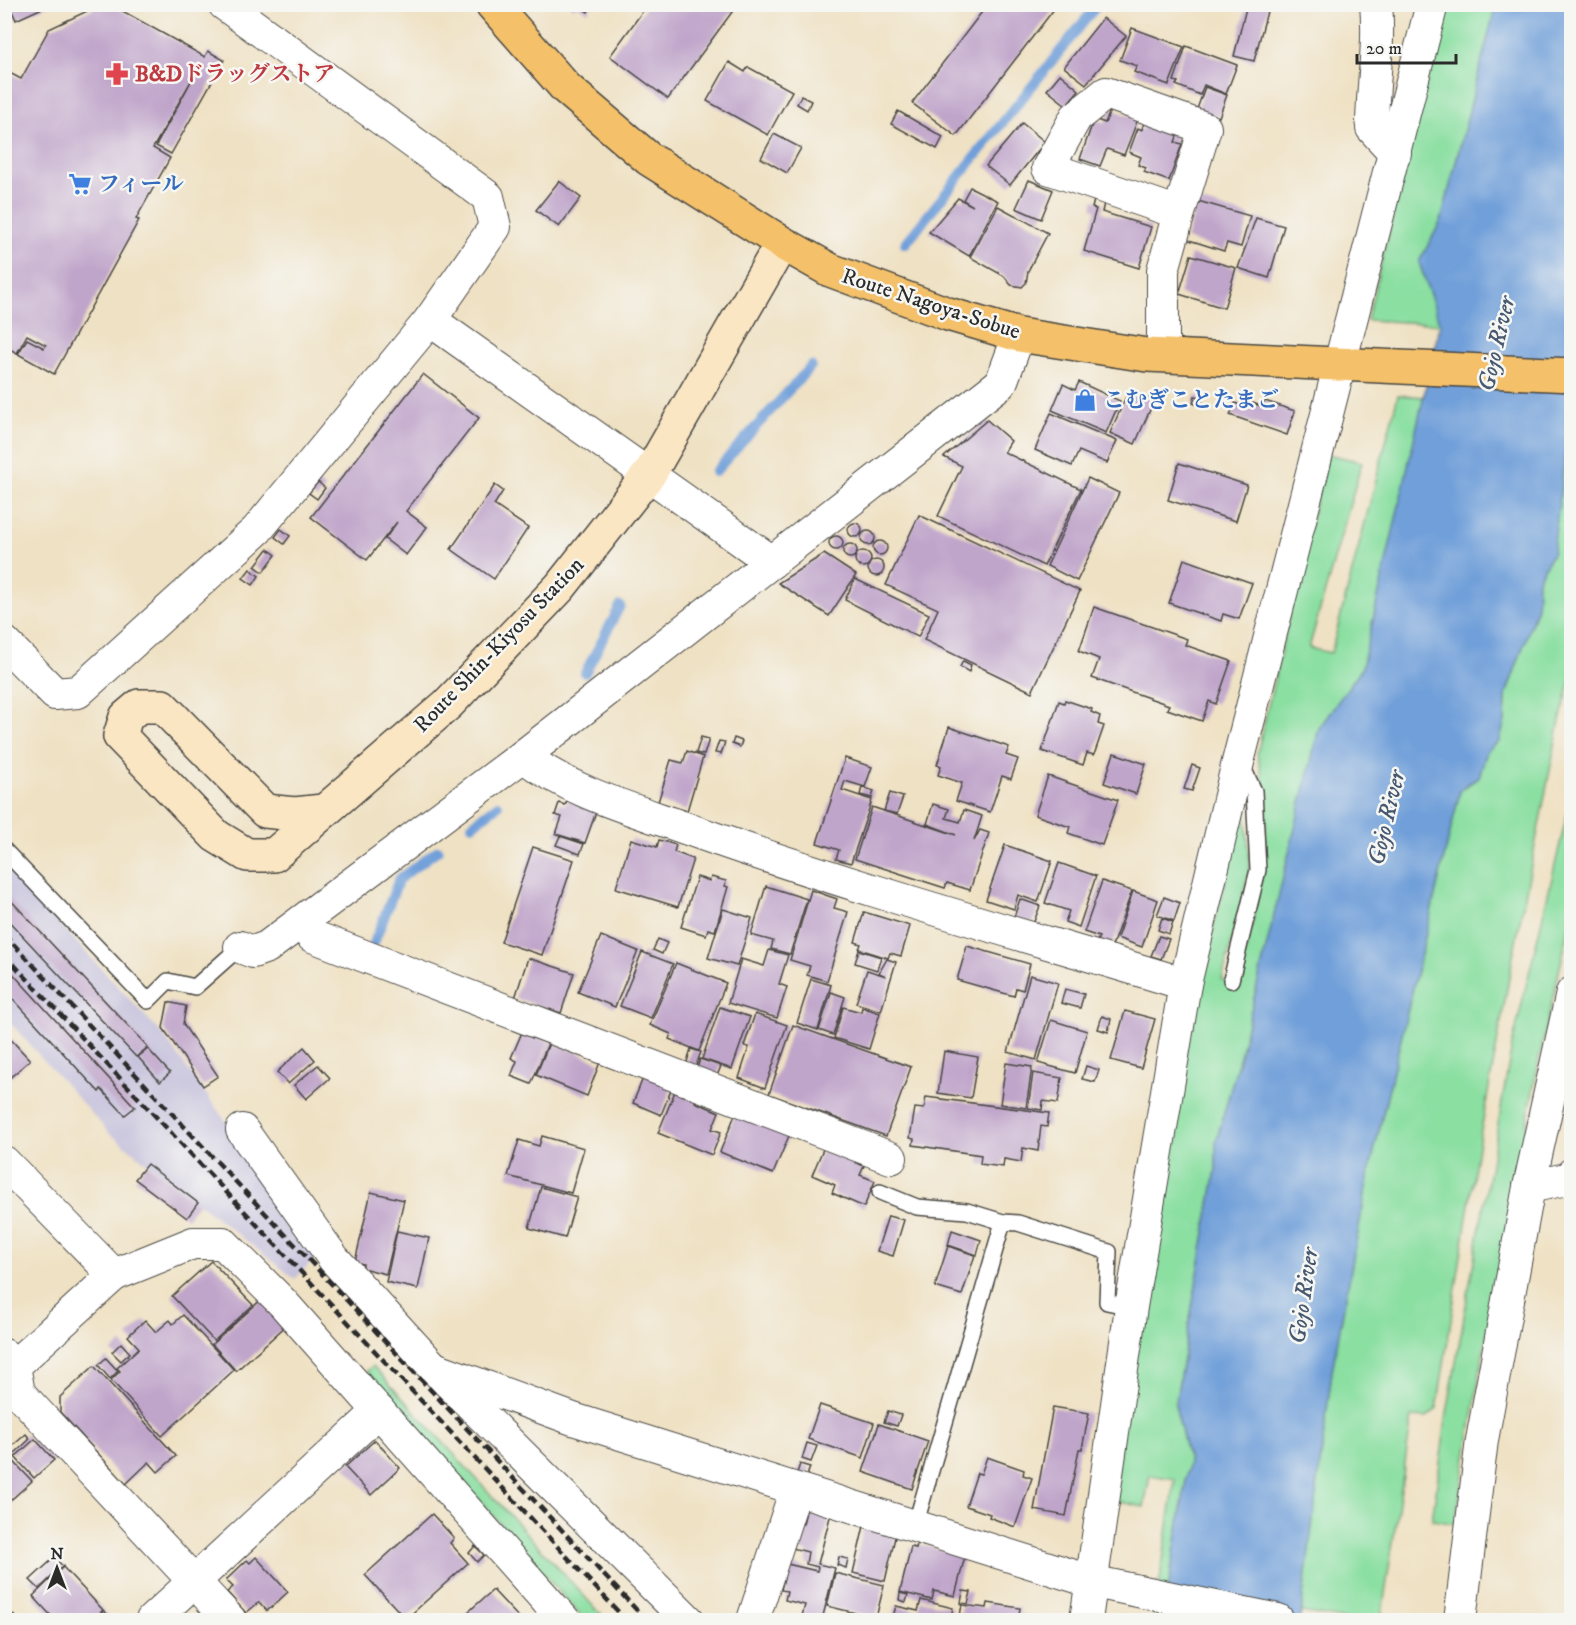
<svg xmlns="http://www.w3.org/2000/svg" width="1576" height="1625" font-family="'IM FELL DW Pica','Noto Serif JP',serif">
	<rect width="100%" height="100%" fill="#f6f6f2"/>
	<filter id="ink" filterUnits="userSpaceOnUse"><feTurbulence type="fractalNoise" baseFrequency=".0167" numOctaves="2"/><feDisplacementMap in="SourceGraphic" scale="12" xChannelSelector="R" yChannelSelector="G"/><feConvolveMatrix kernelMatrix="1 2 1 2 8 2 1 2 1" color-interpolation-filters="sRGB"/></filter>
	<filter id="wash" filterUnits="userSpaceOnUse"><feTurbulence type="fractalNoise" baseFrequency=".008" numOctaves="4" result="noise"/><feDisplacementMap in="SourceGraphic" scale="24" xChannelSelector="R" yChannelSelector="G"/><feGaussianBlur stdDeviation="1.35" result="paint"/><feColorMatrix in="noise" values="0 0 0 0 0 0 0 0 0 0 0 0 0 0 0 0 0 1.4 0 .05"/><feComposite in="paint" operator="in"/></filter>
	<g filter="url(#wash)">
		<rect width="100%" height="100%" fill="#efe1c3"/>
		<path fill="#c5c0db" d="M5,865L163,1035L321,1252L295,1279L109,1133L5,1017Z"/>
		<g fill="#8adfa1" stroke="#5a8566" stroke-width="1.5">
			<path d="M1445,5H1496L1441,221L1419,262L1440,324L1367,320Z"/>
			<path d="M1398,395L1424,397L1362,668L1319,729L1241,1052L1216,1142V1170L1175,1405L1189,1462L1163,1620H1154L1175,1479L1150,1475L1144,1507L1111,1500L1195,997L1245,805L1250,867L1222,980L1238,984C1256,906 1279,834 1257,754L1327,454L1362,462L1309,648L1331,653Z"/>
			<path d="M1568,418H1571V679L1559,725L1514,951L1478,1147L1437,1409L1426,1418L1412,1417L1381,1620H1347L1301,1612L1332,1371L1370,1168L1460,791L1479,777L1487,751L1505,721L1506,695L1537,607L1538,579L1553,552Z"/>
			<path d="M1571,798V919L1539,1059L1482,1360L1455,1524L1432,1520L1447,1413L1512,1045Z"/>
			<path d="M373,1366L606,1620H584L367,1371Z"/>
		</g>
		<path fill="#709fd9" stroke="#4e6582" stroke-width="1.5" d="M1496,5H1571L1572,398L1553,552L1538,579L1537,607L1506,695L1505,721L1499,742L1487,751L1479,778L1467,784L1460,791L1370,1168L1332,1371L1300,1620H1163L1189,1462L1175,1405L1216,1170V1142L1241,1052L1319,728L1362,668L1440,324L1419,262L1441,221Z"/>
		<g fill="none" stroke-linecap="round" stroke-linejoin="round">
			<g stroke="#709fd9" stroke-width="10">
				<path d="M905,244L1098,4"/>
				<path d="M715,472L811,366"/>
				<path d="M585,673L620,606"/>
				<path d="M472,825L498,805"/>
				<path d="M374,943L399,879L438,850"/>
			</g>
		</g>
		<g id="blocks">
			<g fill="#c0a5ca">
				<path d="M9,4H51L16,20Z"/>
				<path d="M102,4H110L205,57L208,51L224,60L171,154L156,146L195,74L153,148L170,158L136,219L139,220L54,374L18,354L27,339L44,348L46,345L27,335L17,353L4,346V70L21,79L49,29Z"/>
				<path d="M568,4H592L588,12L577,5L574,8Z"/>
				<path d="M648,4H738L668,99L610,56Z"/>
				<path d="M988,4H1058L956,136L912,103Z"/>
				<path d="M1247,4H1269L1254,61L1234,56Z"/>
				<path d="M1103,18L1126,36L1086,84L1064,67Z"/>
				<path d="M1132,28L1184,47L1169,85L1134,72L1137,66L1120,60Z"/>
				<path d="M1186,46L1237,65L1226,94L1204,85L1200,95L1176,85L1178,82L1174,81Z"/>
				<path d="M729,62L745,72L748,67L792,91L768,135L707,101Z"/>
				<path d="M1060,74L1079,90L1066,105L1047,90Z"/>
				<path d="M1205,87L1227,95L1219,117L1197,109Z"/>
				<path d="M801,96L811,101L807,110L797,104Z"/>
				<path d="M1111,109L1138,119L1124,155L1107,149L1100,166L1080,159L1094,119L1105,123Z"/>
				<path d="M898,111L943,137L937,149L891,124Z"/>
				<path d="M1144,122L1178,134L1175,142L1182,144L1169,181L1144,172L1146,168L1138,165L1141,157L1129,152L1138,128L1142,130Z"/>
				<path d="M1022,123L1045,142L1010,185L986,166Z"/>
				<path d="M774,134L801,148L787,173L761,158Z"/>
				<path d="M1029,180L1053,190L1041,219L1016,208Z"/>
				<path d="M559,181L581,198L559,227L536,210Z"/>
				<path d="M970,187L998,201L969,256L929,232L958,198L973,206L963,200Z"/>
				<path d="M1094,200L1104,203L1102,212L1151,227L1139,268L1084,251L1096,209L1092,208Z"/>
				<path d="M1198,201L1250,216L1241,247L1227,243L1224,251L1186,239Z"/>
				<path d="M998,206L1048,233L1028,271L1026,283L1022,287L1011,285L1004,276L970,257Z"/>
				<path d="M1256,218L1284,226L1269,278L1238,268Z"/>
				<path d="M1191,255L1236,268L1224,308L1179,294Z"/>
				<path d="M423,374L479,418L406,511L427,527L406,555L385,539L397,522L367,560L311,517Z"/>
				<path d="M1079,382L1120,401L1106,433L1052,410L1063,384L1075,390Z"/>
				<path d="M1129,390L1154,401L1135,444L1110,433Z"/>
				<path d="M1195,396L1203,398L1200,406L1193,403Z"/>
				<path d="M1245,400L1263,407L1265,401L1295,411L1287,435L1230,415L1235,403L1243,406Z"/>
				<path d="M1051,413L1117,441L1107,463L1079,451L1072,466L1035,450Z"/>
				<path d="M987,420L1011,441L1004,452L1081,489L1044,566L938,516L962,466L944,457Z"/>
				<path d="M1179,463L1247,485L1236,521L1168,500Z"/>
				<path d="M1088,478L1119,493L1077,581L1047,566Z"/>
				<path d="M318,482L325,488L317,499L309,493Z"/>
				<path d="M495,485L503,491L494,505L528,528L494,579L451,549Z"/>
				<path d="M919,515L1080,591L1032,692L924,640L938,609L886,585Z"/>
				<circle cx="855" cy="530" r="7"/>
				<path d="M281,529L290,536L284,544L275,537Z"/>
				<circle cx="868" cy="538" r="7"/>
				<circle cx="836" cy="543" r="7"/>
				<circle cx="880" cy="548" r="7"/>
				<circle cx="850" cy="551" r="7"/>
				<path d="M268,549L276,555L263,572L255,566Z"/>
				<circle cx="863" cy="559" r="8"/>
				<path d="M824,554L856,575L829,616L778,583Z"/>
				<path d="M1184,559L1252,583L1239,619L1223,614L1221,621L1169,603Z"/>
				<circle cx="876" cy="568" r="8"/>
				<path d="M250,569L259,576L253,585L243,578Z"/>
				<path d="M855,579L929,614L918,637L845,600Z"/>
				<path d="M1094,607L1187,639L1185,645L1231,661L1216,704L1209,701L1202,721L1167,709L1169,705L1092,678L1099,659L1079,651Z"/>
				<path d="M963,661L971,665L969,672L960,667Z"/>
				<path d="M1065,700L1092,709L1091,712L1100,716L1098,724L1104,726L1094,755L1087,753L1083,765L1042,751L1059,701L1064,703Z"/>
				<path d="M949,727L1009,747L1006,755L1018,759L1011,779L1002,776L990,812L956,801L962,783L938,775L941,766L937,765Z"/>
				<path d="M701,737L709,739L704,755L696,753Z"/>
				<path d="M734,738L742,741L740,747L732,744Z"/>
				<path d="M719,741L725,742L721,754L715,753Z"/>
				<path d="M687,751L703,757L687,811L658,802L671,760L683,763Z"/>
				<path d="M1114,753L1146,764L1136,794L1104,783Z"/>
				<path d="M845,758L872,767L865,787L845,781L842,790L872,800L851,863L836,859L839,850L817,843Z"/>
				<path d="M1192,765L1200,768L1192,791L1184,789Z"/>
				<path d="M1048,776L1118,800L1102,845L1068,833L1070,827L1035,815Z"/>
				<path d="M862,787L874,791L872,798L860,795Z"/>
				<path d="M890,793L903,797L897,814L884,811Z"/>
				<path d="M568,800L597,809L585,843L556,834L562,817L555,815L559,803L565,805Z"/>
				<path d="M933,804L949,809L946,818L960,822L964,810L982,816L974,841L980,830L989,833L970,890L947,883L945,888L855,859L872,807L956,835L927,824Z"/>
				<path d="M560,836L584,844L580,854L556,845Z"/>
				<path d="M631,839L657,847L659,840L676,845L674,852L693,859L678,907L616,888Z"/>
				<path d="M1005,845L1052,861L1038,902L1018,895L1014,909L986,900Z"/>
				<path d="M533,847L574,860L542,955L501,942Z"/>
				<path d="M1059,863L1096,876L1079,927L1065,922L1069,911L1045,903Z"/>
				<path d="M697,877L710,881L711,877L726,881L725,886L728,887L715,931L708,929L706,935L681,927Z"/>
				<path d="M1102,881L1132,891L1112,946L1097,941L1099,937L1084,932Z"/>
				<path d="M766,886L807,899L790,954L771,949L773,941L751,935Z"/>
				<path d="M811,890L837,899L834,908L848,912L827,981L807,975L810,966L790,960Z"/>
				<path d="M1133,891L1158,900L1142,947L1117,938Z"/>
				<path d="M4,893L148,1047L136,1057L4,916Z"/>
				<path d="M1164,897L1180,903L1174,921L1157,915Z"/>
				<path d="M1020,899L1040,906L1033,924L1014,917Z"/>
				<path d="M723,909L752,918L737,966L708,958Z"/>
				<path d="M864,912L910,926L901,956L890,953L888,958L859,949L861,944L855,942Z"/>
				<path d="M1162,918L1173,922L1169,934L1158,930Z"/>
				<path d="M601,936L638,951L615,1007L578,992Z"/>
				<path d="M1159,936L1169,939L1161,959L1151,956Z"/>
				<path d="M658,939L667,943L662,954L653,950Z"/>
				<path d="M967,946L1030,964L1023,990L1016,988L1014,996L957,980Z"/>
				<path d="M769,950L788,955L779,984L787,987L777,1018L728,1003L741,959L764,966Z"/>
				<path d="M859,950L881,957L877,970L855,963Z"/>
				<path d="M642,952L673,964L651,1018L620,1006Z"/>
				<path d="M528,958L574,973L561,1013L515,998Z"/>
				<path d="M887,959L896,962L881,1011L856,1003L867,970L886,976L879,973Z"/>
				<path d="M676,963L726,983L699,1051L669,1039L671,1034L650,1025Z"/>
				<path d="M4,964L135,1107L125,1115L101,1089L99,1092L4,989Z"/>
				<path d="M1030,975L1058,983L1036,1060L1008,1052Z"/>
				<path d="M811,979L831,985L818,1030L797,1023Z"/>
				<path d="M1065,989L1084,994L1080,1008L1061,1003Z"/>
				<path d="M831,992L845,997L833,1035L819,1030Z"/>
				<path d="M168,1002L186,1006L183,1024L218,1076L203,1086L163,1028Z"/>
				<path d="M720,1007L750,1017L732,1069L702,1059Z"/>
				<path d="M843,1007L861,1012L862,1007L880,1013L869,1049L834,1038Z"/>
				<path d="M1125,1011L1155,1019L1141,1068L1111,1060Z"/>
				<path d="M755,1014L787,1025L765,1088L739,1078L749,1047L744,1046Z"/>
				<path d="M1102,1016L1111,1019L1108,1032L1098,1029Z"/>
				<path d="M1051,1020L1087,1031L1075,1073L1038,1063Z"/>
				<path d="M793,1025L911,1067L886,1136L769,1094Z"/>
				<path d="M523,1030L549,1041L531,1084L511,1076L517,1061L511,1058Z"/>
				<path d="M4,1032L30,1060L4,1083Z"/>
				<path d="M550,1041L600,1062L587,1096L536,1075Z"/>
				<path d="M304,1047L315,1060L288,1084L277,1072Z"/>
				<path d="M148,1049L170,1073L160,1082L138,1057Z"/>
				<path d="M691,1049L701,1052L695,1068L686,1065Z"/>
				<path d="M944,1051L978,1057L971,1098L938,1093Z"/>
				<path d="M700,1059L721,1066L717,1076L697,1068Z"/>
				<path d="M1006,1063L1032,1067L1026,1108L1000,1104Z"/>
				<path d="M318,1065L330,1078L306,1099L294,1085Z"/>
				<path d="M1086,1066L1099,1070L1095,1082L1082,1079Z"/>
				<path d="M645,1073L673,1085L661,1115L633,1103Z"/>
				<path d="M1033,1073L1062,1078L1058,1103L1043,1101L1042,1110L1028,1108Z"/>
				<path d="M676,1089L697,1097L695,1102L719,1112L712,1129L721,1132L712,1155L658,1133Z"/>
				<path d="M926,1097L1049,1113L1047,1127L1041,1126L1038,1151L1023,1148L1021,1162L1004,1159L1003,1167L980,1164L981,1155L913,1145L914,1139L910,1138L915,1108L924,1109Z"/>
				<path d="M737,1110L791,1131L773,1174L720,1152Z"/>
				<path d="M542,1136L584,1148L571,1193L508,1176L519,1140L539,1146Z"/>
				<path d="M826,1142L858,1155L855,1162L864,1166L860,1175L875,1181L864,1207L832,1193L835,1185L812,1175Z"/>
				<path d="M147,1164L198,1203L187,1218L135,1179Z"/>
				<path d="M541,1187L577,1197L565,1238L529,1228Z"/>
				<path d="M371,1192L404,1200L386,1274L362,1268L363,1264L355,1262Z"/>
				<path d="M888,1216L904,1220L893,1256L877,1251Z"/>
				<path d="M952,1230L981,1240L977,1255L948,1245Z"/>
				<path d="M397,1231L429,1238L418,1289L386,1282Z"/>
				<path d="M948,1246L975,1255L962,1295L935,1287Z"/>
				<path d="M211,1261L253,1305L214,1341L172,1296Z"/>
				<path d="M264,1297L289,1323L236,1371L212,1344Z"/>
				<path d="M1570,1308H1572L1571,1337L1565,1336Z"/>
				<path d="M183,1315L234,1370L162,1436L111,1380L120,1371L117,1368L139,1348L128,1336L145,1320L156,1332L170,1320L173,1324Z"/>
				<path d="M121,1343L130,1353L121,1361L112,1352Z"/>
				<path d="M106,1358L118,1371L110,1379L98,1365Z"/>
				<path d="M94,1366L176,1456L158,1472L149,1462L126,1484L60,1412V1397Z"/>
				<path d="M820,1405L874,1423L863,1458L808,1439Z"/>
				<path d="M1053,1407L1089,1413L1082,1449H1079L1066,1516L1034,1510Z"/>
				<path d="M888,1411L901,1415L897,1426L884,1422Z"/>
				<path d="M879,1424L928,1441L912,1489L863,1472Z"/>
				<path d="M26,1434L30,1439L14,1454L9,1449Z"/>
				<path d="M35,1439L54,1460L34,1478L15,1457Z"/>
				<path d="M375,1440L400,1468L371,1495L345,1467Z"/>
				<path d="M807,1443L817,1446L811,1462L802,1459Z"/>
				<path d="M4,1451L32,1481L4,1506Z"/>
				<path d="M987,1457L1024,1470L1023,1475L1032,1478L1015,1527L989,1517L990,1514L966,1506L977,1473L981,1474Z"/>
				<path d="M800,1464L810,1467L806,1479L796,1476Z"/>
				<path d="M807,1507L831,1513L818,1564L835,1568L822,1620L802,1616L805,1605L785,1600L787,1591L781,1590L787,1564L817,1571L818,1567L806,1564L808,1552L792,1548L798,1522L803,1524Z"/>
				<path d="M432,1514L454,1538L450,1543L468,1563L406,1619L365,1575Z"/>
				<path d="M864,1526L896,1533L885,1581L853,1573Z"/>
				<path d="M917,1544L965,1556L955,1596L934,1591L932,1600L900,1592L911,1547L916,1548Z"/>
				<path d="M475,1546L484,1555L477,1562L469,1553Z"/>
				<path d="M256,1557L288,1592L267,1611L259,1602L246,1613L227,1592L233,1587L226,1580L247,1560L250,1563Z"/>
				<path d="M839,1557L848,1559L846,1568L837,1565Z"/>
				<path d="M54,1558L63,1566L39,1589L30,1580Z"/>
				<path d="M63,1567L103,1610L92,1620H55L33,1596Z"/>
				<path d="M835,1573L884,1585L876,1618L827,1606Z"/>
				<path d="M493,1590L521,1620H459Z"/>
				<path d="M963,1591L971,1592L968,1604L961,1603Z"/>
				<path d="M900,1593L908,1595L906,1602L899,1600Z"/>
				<path d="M921,1600L953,1608L950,1620H892L896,1606L918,1611Z"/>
				<path d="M988,1603L1020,1608L1019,1614L1047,1618L1046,1620H959L962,1605L987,1608Z"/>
				<path d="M7,1608L18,1620H4V1611Z"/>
				<path d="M104,1611L111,1618L93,1620Z"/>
				<path d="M385,1613L393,1620H376Z"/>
			</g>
		</g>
	</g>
	<g filter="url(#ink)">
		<use href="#blocks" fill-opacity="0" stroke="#484642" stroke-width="1.5"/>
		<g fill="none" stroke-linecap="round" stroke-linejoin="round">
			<g stroke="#484642" stroke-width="18">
				<g id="lane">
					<path d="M4,850L148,1001L168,981L195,987L240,947"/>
					<path d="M1231,980L1258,870L1254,791L1241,764"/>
					<path d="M880,1192L917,1207L967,1211L1003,1222"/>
					<path d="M915,1526L1003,1222L1018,1223L1109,1252L1107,1302L1131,1307"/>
				</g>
			</g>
			<g stroke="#484642" stroke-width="34">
				<g id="street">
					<path d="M1376,4C1380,46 1372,86 1372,128L1395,153"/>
					<path d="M430,320L772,562"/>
					<path d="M1163,356V270L1179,213L1048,168L1076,117L1106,93L1205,128L1179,213"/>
					<path d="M4,642L55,694L78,692L257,530L430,320L495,227L488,197L224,4"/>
					<path d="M523,756C574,795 643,812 702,834C861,890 1024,935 1185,984"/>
					<path d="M301,922L312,936L891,1158"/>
					<path d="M240,947L253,952L267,947L523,756L1001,383L1019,335"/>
					<path d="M242,1130L334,1259L432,1366L688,1620"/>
					<path d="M4,1162L114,1275L14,1366L4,1355"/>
					<path d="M1529,1187L1571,1178L1572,1174"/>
					<path d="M114,1275L193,1243H223L283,1303L564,1620"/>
					<path d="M14,1366L19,1393L230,1620"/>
					<path d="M437,1369L573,1419L1090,1581L1278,1620"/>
					<path d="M152,1620L379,1411"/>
					<path d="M753,1620L796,1489"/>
					<path d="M1086,1620L1131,1307L1185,984L1239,758L1432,4"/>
					<path d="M1460,1620L1482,1440L1529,1187L1572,993"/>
				</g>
			</g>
			<g stroke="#484642" stroke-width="36">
				<path id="secondary" d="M323,811L295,814L265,811L162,706H139L126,717L120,736L216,836L247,855H274L448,704L560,587L650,473L782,243"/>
			</g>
			<g stroke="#484642" stroke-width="36">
				<path id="primary" d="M492,4L566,88L649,159L782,243L830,270L948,314L1019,335L1147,355L1572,375"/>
			</g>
			<use href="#lane" stroke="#fff" stroke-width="15"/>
			<use href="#street" stroke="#fff" stroke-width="32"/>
			<use href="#secondary" stroke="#fbe6c3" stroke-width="33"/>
			<use href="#primary" stroke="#f4c16a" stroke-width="33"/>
			<g stroke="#2b2b2b" stroke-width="4.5" stroke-dasharray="9 4.5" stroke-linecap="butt">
				<path d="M4,934L646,1620"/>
				<path d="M4,954L626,1620"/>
			</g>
		</g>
	</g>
	<defs>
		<g id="pharmacy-bare" transform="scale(1.8)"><path d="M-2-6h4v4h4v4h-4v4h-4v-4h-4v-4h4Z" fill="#e0444e" stroke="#f6f6f2" stroke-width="2.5" paint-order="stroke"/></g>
		<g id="supermarket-bare" transform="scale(1.8)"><path d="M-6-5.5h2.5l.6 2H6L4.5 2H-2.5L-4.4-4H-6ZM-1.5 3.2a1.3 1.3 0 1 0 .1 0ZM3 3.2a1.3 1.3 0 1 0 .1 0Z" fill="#3f7fe0" stroke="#f6f6f2" stroke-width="2.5" paint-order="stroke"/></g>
		<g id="shop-bare" transform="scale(1.8)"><path d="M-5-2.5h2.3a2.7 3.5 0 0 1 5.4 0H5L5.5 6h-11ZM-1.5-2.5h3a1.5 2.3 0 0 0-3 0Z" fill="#3f7fe0" stroke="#f6f6f2" stroke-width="2.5" paint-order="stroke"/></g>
	</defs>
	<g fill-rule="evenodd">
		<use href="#pharmacy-bare" x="117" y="74"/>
		<use href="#supermarket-bare" x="80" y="184"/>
		<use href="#shop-bare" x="1085" y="400"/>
	</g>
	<g text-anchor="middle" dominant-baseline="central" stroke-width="5" stroke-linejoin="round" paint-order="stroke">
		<g font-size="22" font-weight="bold" fill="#be3a42" stroke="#f6f6f2" text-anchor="start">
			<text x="135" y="74">B&amp;Dドラッグストア</text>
		</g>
		<g font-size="22" font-weight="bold" fill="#366cbe" stroke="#f6f6f2" text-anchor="start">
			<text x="98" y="184">フィール</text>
			<text x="1103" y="400">こむぎことたまご</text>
		</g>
		<g font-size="22" fill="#2b2b2b" stroke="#f6f6f2">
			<text transform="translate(931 304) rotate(18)">Route Nagoya-Sobue</text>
			<text transform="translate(499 645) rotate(-46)">Route Shin-Kiyosu Station</text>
		</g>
		<g font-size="24" font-style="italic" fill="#475971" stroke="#f6f6f2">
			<text transform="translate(1497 344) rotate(-77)">Gojo River</text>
			<text transform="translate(1387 818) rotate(-77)">Gojo River</text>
			<text transform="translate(1304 1296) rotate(-82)">Gojo River</text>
		</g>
	</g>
	<rect width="1576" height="1625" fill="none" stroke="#f6f6f2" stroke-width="24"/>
	<g transform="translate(57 1568)" stroke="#f6f6f2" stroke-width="4.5" paint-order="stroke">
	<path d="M0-4.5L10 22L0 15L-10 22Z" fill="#2b2b2b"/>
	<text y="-9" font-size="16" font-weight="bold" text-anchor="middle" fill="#2b2b2b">N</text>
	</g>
	<path d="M1357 54v9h99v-9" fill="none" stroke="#2b2b2b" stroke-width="3"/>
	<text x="1366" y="54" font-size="18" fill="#2b2b2b" stroke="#f6f6f2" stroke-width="4.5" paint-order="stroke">20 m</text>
</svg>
